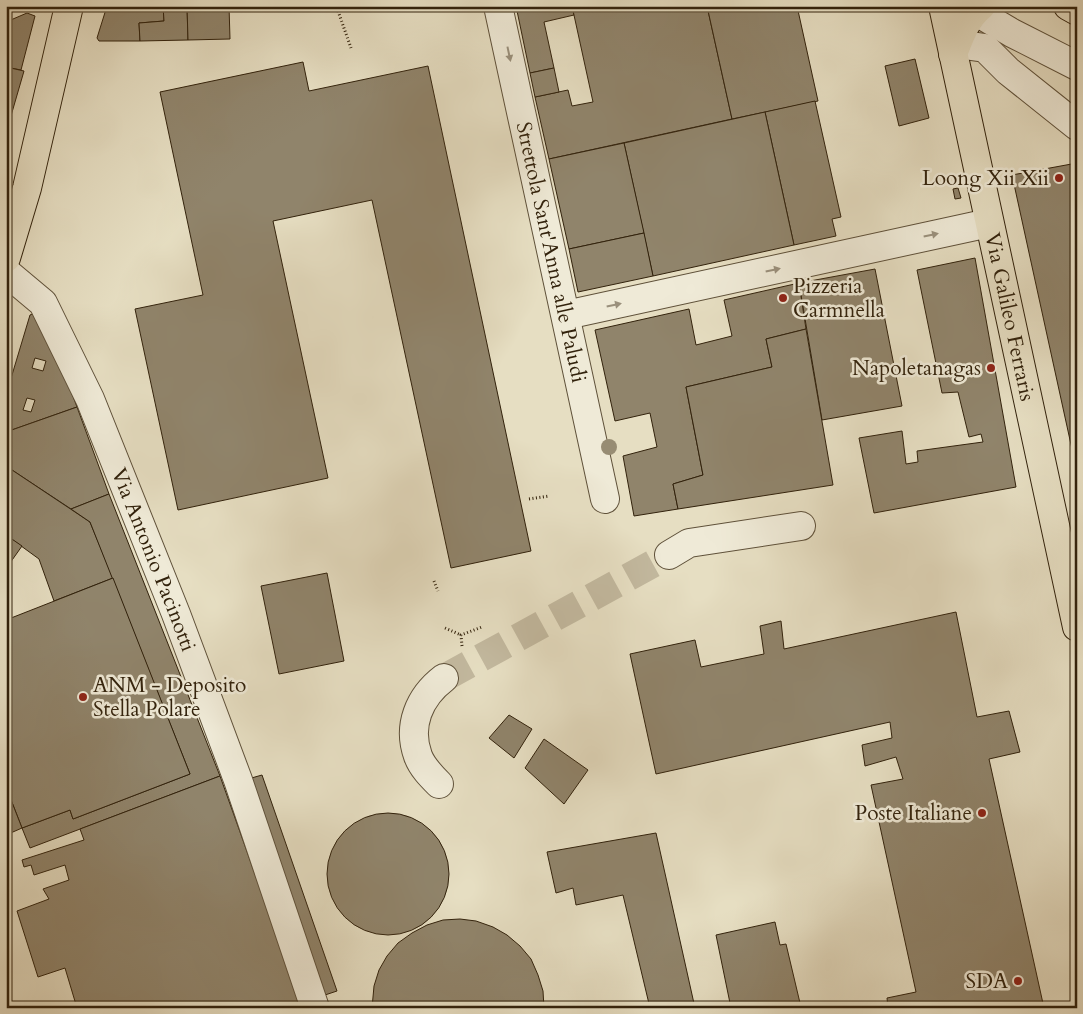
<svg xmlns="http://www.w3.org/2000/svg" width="1083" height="1014" font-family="Cardo,serif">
	<rect width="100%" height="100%" fill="#e6dec2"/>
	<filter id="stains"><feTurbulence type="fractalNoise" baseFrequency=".004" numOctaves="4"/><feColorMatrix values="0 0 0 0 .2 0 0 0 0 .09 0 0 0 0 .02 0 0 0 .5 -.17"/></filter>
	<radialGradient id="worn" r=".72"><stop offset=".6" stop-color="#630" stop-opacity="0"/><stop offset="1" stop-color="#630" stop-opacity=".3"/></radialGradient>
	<g fill="#90846b" stroke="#32220c" fill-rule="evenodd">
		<path d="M107,6H163L164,21L139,23L140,41H99L97,38Z"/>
		<path d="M163,6H187L188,40L140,41L139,23L164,21Z"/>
		<path d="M187,6H229L230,39L188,40Z"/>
		<path d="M516,6H572L574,15L544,22L554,68L530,73Z"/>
		<path d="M572,6H707L732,119L549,159L535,97L568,90L572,106L593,102Z"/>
		<path d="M707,6H797L818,101L732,119Z"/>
		<path d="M879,6H910L911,11L879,7Z"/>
		<path d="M27,13L35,16L21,70L6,67V22Z"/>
		<path d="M915,59L929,118L899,126L885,66Z"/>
		<path d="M303,62L309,91L428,66L531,551L451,568L372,200L273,221L328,478L178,510L135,309L203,295L160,92Z"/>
		<path d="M6,67L24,71L6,133Z"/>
		<path d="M554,68L559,92L535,97L530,73Z"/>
		<path d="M815,101L841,217L832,219L836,236L794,245L765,112Z"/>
		<path d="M765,112L794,245L653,276L624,143Z"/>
		<path d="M624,143L644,233L569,249L549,159Z"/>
		<path d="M1077,163V472L1012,175Z"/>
		<path d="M958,188L961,198L955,199L953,189Z"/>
		<path d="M644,233L653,276L578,292L569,249Z"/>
		<path d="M975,258L1016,487L874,513L859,438L902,431L906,464L918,462L917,451L983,442L981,434L969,437L958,392L942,393L917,270Z"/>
		<path d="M875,269L902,406L822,420L799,283Z"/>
		<path d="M799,283L806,329L766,339L772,367L686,387L703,475L673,484L678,509L634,516L623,456L657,447L650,413L615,421L595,330L689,309L696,345L732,336L724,300Z"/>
		<path d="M41,310L77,407L6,432V395L30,315ZM35,358L46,361L43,371L32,368ZM27,398L35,400L31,412L23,410Z"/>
		<path d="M806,329L833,485L678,509L673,484L703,475L686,387L772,367L766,339Z"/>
		<path d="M77,407L109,494L71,509L6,466V432Z"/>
		<path d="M6,466L90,522L113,578L54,601L39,559L6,535Z"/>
		<path d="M109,494L220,776L30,848L22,828L70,810L73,819L190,774L90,522L71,509Z"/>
		<path d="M6,535L22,546L10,563L6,561Z"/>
		<path d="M327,573L344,661L279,674L261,586Z"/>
		<path d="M113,578L190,774L73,819L70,810L22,828L6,787V620Z"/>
		<path d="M956,612L977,717L1009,711L1020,752L989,759L1044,1008H888L887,998L916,992L871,785L903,779L896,757L865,766L862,745L892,738L890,722L656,774L630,654L695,640L701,667L764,654L760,626L781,621L784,649Z"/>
		<path d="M509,715L532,729L514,758L489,738Z"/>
		<path d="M544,739L588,770L564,804L525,768Z"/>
		<path d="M262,775L337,991L322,996L248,779Z"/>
		<path d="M220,776L303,1008H77L65,968L38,977L17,911L49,899L43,889L69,880L65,865L34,875L31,865L24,867L22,860L84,840L80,829Z"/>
		<path d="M6,787L22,828L6,835Z"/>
		<circle cx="388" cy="874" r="61"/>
		<path d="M656,833L695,1008H650L623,895L576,905L573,888L556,893L547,852Z"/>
		<path d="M460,919L476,921L493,927L507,935L520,946L531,959L538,975L543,991L544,1008H372L374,986L379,970L387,956L398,943L412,933L427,925L443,920Z"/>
		<path d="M775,922L780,945L786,944L800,1003H789L790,1008H731L716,935Z"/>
	</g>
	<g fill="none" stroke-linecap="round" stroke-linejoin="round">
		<path stroke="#c2b89e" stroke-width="28" stroke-dasharray="28 14" stroke-linecap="butt" d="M444,678L669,555"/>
		<g stroke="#5f513a" stroke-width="30">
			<g id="minor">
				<path id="s1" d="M498,6L605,499"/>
				<path d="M975,11L1012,33L1077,66"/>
				<path d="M957,44L985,48L1008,71L1077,126"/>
				<path id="s2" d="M6,272L43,303L90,399L176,614L238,780L315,1008"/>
				<path d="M566,315L989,223"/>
				<path d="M669,555L689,543L801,526"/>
				<path d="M439,784C431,776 422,767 418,756C407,726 419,697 444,678"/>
			</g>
		</g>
		<g stroke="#32220c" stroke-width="30">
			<g id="major">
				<path id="s3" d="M943,6L1077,627"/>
				<path d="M6,258L27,188L69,6"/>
			</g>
		</g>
		<g stroke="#32220c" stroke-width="30">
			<g id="highway">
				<path d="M1068,6L1077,11"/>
				<path d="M953,54C960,36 966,18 981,6"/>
			</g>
		</g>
		<g stroke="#32220c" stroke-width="3" stroke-dasharray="1 2.5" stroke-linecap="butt">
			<path d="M338,11L351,48"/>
			<path d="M529,499L549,496"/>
			<path d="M434,581L438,591"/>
			<path d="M445,628L461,635"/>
			<path d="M462,646L461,635L482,627"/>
		</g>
		<use href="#minor" stroke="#efead7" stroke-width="28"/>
		<use href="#major" stroke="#e6dec2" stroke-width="28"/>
		<use href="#highway" stroke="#e6dec2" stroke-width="28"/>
	</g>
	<circle fill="#978c73" cx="609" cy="447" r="8"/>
	<defs><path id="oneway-solid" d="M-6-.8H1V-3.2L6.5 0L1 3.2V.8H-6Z" transform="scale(1.25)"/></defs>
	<g fill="#9a907c">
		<use href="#oneway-solid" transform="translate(509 54) rotate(78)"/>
		<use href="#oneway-solid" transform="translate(931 235) rotate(-12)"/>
		<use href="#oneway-solid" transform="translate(773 270) rotate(-12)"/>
		<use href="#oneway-solid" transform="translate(614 305) rotate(-12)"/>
	</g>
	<g fill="#8f2418" stroke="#efead7" stroke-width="2">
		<circle cx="1059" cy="178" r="5"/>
		<circle cx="783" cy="298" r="5"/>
		<circle cx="991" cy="368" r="5"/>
		<circle cx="83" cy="697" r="5"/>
		<circle cx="982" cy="813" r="5"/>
		<circle cx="1018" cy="981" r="5"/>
	</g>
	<g text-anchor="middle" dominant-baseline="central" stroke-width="5" stroke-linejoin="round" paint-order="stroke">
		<g font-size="21" fill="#32220c" stroke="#efead7" text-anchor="end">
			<text x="1049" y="178">Loong Xii Xii</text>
			<text x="793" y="286" text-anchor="start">Pizzeria<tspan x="793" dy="24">Carmnella</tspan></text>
			<text x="981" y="368">Napoletanagas</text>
			<text x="93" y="685" text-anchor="start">ANM - Deposito<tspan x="93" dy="24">Stella Polare</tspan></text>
			<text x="972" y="813">Poste Italiane</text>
			<text x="1008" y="981">SDA</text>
		</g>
		<g font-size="21" fill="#32220c" stroke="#efead7">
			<text stroke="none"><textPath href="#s1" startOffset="252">Strettola Sant'Anna alle Paludi</textPath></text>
			<text stroke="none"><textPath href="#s3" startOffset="318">Via Galileo Ferraris</textPath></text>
			<text stroke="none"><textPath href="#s2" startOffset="328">Via Antonio Pacinotti</textPath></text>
		</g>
	</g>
	<rect width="1083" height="1014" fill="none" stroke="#e6dec2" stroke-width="25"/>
	<rect x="8" y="8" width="1068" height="999" fill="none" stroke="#32220c" stroke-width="2.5"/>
	<rect x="12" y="12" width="1058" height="989" fill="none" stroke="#32220c"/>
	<rect width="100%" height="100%" filter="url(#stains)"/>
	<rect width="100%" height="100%" fill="url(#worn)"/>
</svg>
